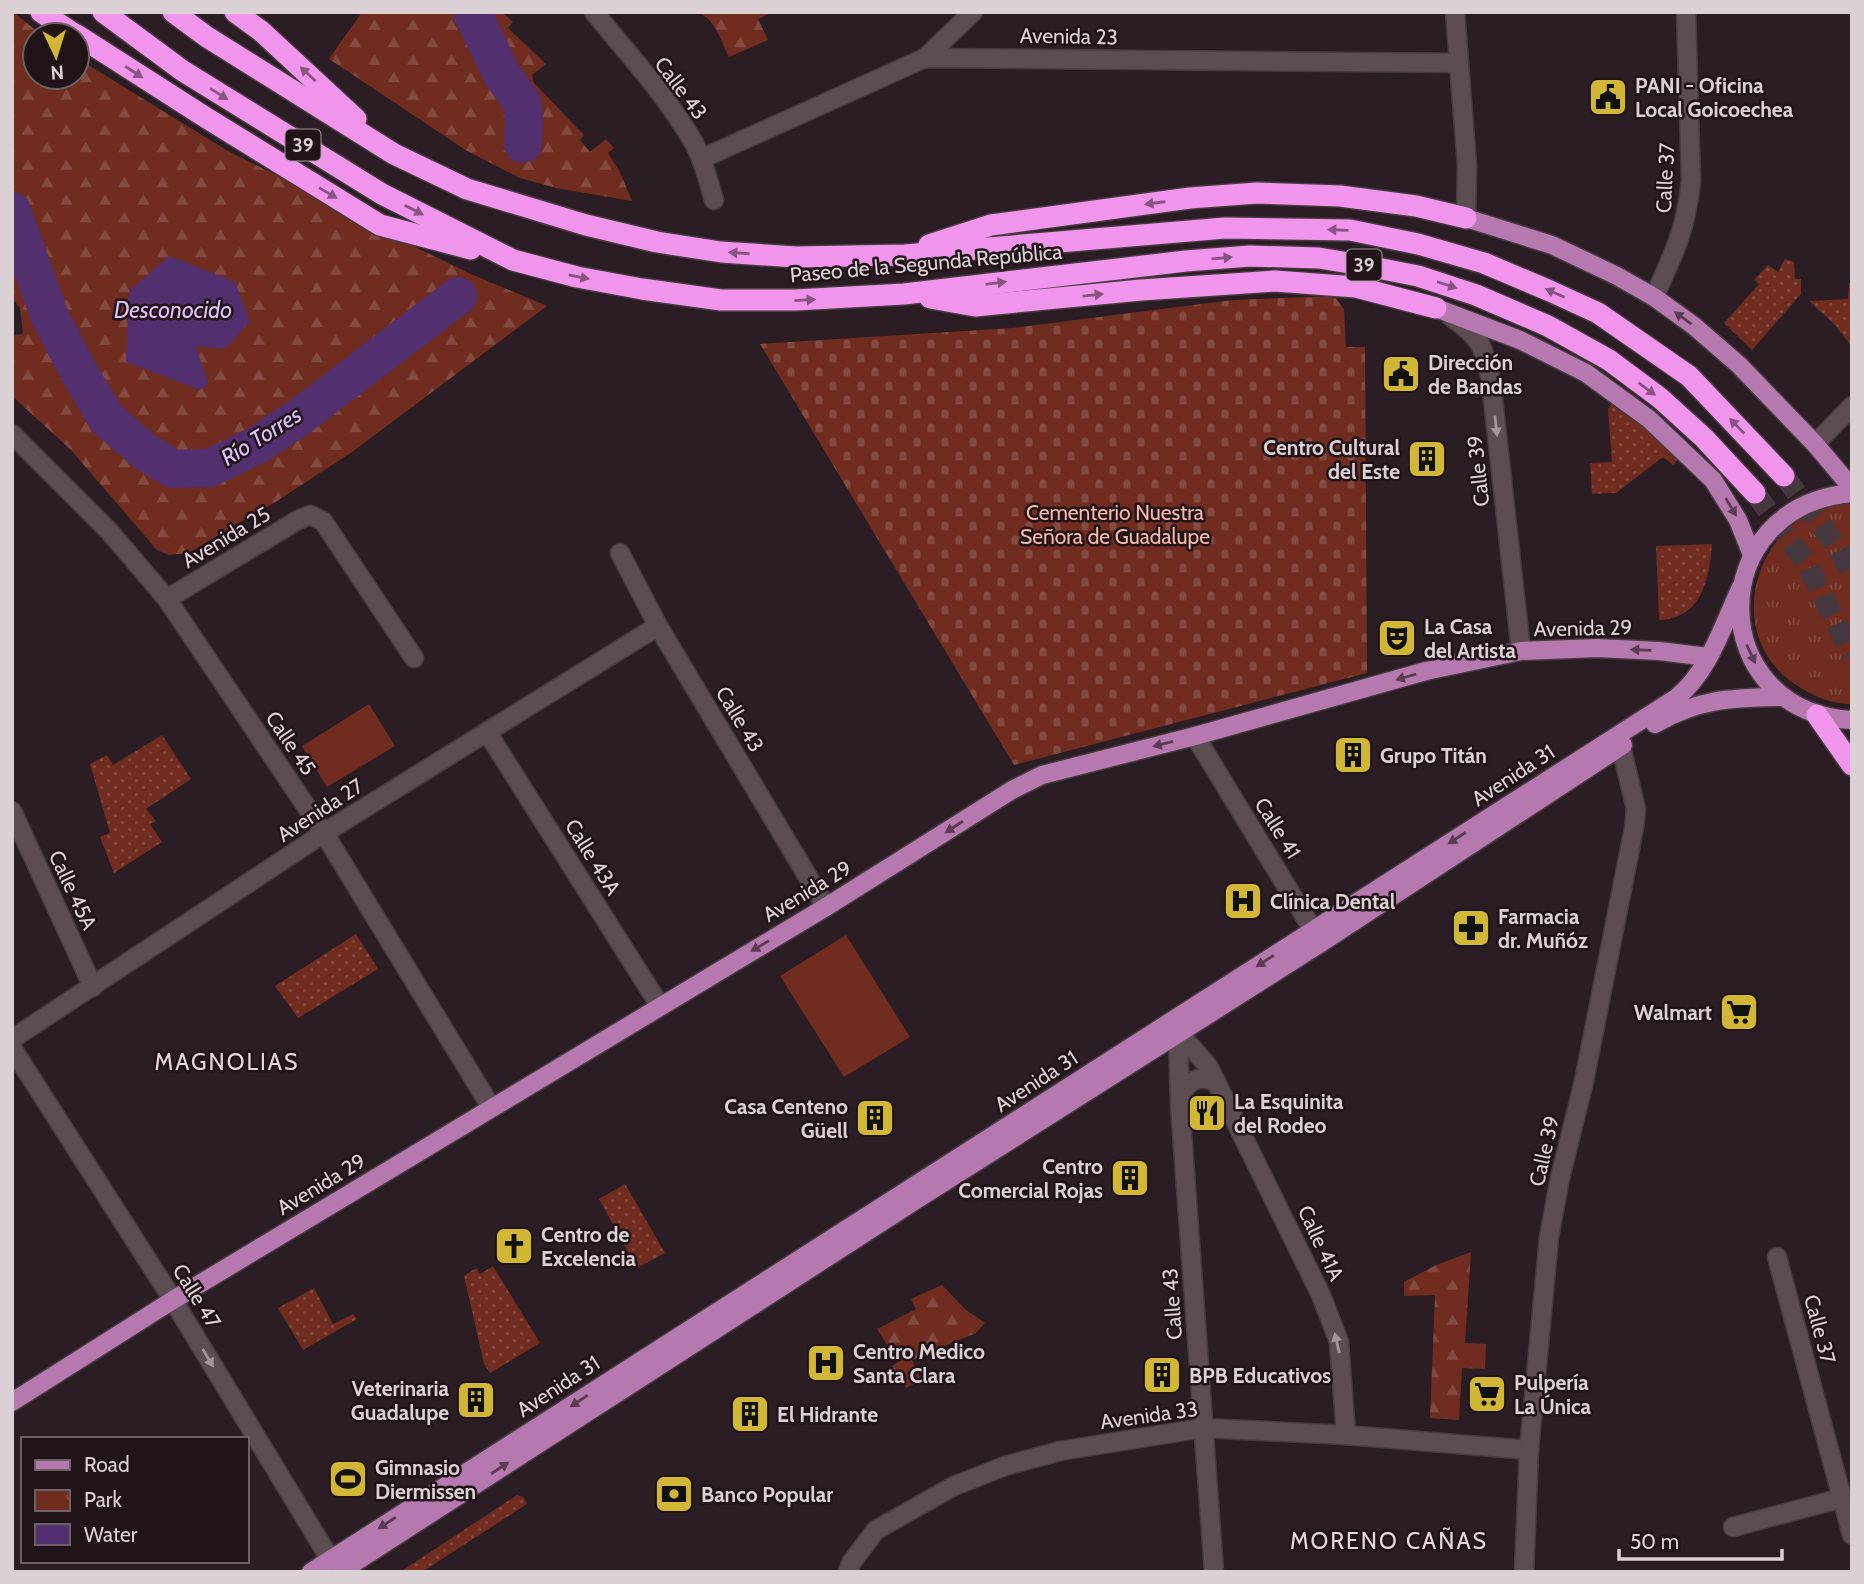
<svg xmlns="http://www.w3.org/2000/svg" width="1864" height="1584" font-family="Cabin,sans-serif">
	<defs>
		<pattern id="grass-dots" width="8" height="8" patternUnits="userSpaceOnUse" patternTransform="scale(1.75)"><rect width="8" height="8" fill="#702c1f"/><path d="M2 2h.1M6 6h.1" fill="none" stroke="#844a3f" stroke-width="1.8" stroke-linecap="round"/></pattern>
		<pattern id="forest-firs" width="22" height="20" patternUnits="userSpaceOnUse" patternTransform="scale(1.75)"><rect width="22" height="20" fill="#702c1f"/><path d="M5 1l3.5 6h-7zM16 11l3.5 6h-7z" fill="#844a3f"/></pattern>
		<pattern id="cemetery-stones" width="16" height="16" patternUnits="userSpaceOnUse" patternTransform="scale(1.75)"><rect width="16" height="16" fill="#702c1f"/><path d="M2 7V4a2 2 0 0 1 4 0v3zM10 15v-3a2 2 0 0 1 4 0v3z" fill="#844a3f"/></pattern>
		<pattern id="park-tufts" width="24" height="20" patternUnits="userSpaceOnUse" patternTransform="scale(1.75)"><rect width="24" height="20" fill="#702c1f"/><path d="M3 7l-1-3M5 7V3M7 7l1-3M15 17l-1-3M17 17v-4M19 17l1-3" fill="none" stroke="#844a3f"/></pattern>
	</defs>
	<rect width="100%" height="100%" fill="#2a1d23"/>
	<g fill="url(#grass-dots)">
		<path d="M1785,259L1794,262L1795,279H1801V294L1752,350L1724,323L1759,284L1754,280L1768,265L1778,272Z"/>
		<path d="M1849,283H1852V347L1835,325L1809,301L1848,299Z"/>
		<path d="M1615,399L1679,458L1673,465L1663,457L1616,493L1592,494L1590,463L1612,462L1608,409Z"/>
		<path d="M1712,544C1709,580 1702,618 1659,620L1656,546Z"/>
		<path d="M162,735L191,779L146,809L156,821L150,824L162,842L114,873L100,837L110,833L90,764L107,755L113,765Z"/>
		<path d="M356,934L378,969L298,1018L275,986Z"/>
		<path d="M625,1184L665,1253L637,1268L599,1199Z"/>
		<path d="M493,1266L540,1343L490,1373L484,1364L464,1276L476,1268L480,1274Z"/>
		<path d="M314,1288L333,1324L353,1314L357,1319L303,1350L278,1308Z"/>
		<path d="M517,1495L523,1497L527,1504L422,1572H400Z"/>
	</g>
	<g fill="url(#forest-firs)">
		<path d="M13,12L42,35H35V77H77V58L228,151L385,230L409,244L471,274L547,306L352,452L277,501L188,553L169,555L157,550L71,450L12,396V335L23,334L20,308L12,298Z"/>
		<path d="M362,12H502L513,22L508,28L546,64L532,75L534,83L584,135L580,140L590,152L606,139L614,148L608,153L620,172L632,201L556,188L520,178L467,151L329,59Z"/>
		<path d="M694,12H772L758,19L768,40L729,57C721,42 714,14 694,12Z"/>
		<path d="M1471,1252L1465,1343L1486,1344L1485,1369L1462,1368L1459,1420L1430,1418L1435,1295L1404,1296V1282L1436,1265Z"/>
		<path d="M942,1285L966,1310L985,1323L976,1333L912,1360L921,1380L906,1388L891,1367L898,1362L877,1329L916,1309L911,1299Z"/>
	</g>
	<path fill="url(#cemetery-stones)" d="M1334,296L1344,309L1346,347H1365L1367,673L1014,765L760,344L1013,328L1233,300Z"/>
	<path fill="url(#park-tufts)" d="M1852,502V704C1833,704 1817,698 1801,688C1715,638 1755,507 1852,502Z"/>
	<g fill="#702c1f">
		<path d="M369,704L395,746L327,787L302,746Z"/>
		<path d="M846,935L910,1037L844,1077L780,976Z"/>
	</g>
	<path fill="#522f6e" d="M169,256L235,282L250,321L225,349L196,346L208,384L200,390L126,362L129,291Z"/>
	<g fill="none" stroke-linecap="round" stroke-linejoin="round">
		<g stroke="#522f6e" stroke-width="38">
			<path d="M472,12L502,75L522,102L524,121L523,144"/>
			<path d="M12,211L50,317L81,376L107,419L144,451L173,469L210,468L259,444L302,415L458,296"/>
		</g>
		<g stroke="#45383e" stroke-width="21" stroke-dasharray="21 10" stroke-linecap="butt">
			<path d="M1784,476L1838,548L1852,575"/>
			<path d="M1755,493L1807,564L1852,655"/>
		</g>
		<g stroke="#463c40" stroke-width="21">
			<g id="minor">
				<path d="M594,12C628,54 667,96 694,143C704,161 708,181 714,200"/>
				<path d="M1455,12L1467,166L1466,218"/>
				<path d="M925,58L973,12"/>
				<path d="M701,159L925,58L1458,63"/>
				<path d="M1654,297C1674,254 1686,229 1691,181L1686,12"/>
				<path d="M1451,317C1482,338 1483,346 1491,381L1521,651"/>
				<path d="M12,434L109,531L167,599L324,833L491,1107"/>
				<path d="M1815,444L1852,406"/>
				<path d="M620,553L658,626L826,907"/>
				<path d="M167,599L298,520L310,515L323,521L414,658"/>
				<path d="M487,732L660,1006"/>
				<path d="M1195,736L1321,943"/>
				<path d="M12,811L93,987"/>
				<path d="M1178,1032L1180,1105L1214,1572"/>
				<path d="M1178,1032L1208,1066L1216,1082L1321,1295L1339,1342L1346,1435"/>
				<path d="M12,1039L324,833L658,626"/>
				<path d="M12,1048L173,1300L338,1572"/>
				<path d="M1181,1100C1184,1081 1199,1074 1216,1082"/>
				<path d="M1777,1257L1852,1535"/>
				<path d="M1733,1527L1842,1498"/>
				<path d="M848,1572L851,1563L876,1530L954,1486L1005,1466L1060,1451L1203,1428L1346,1435L1529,1450"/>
				<path d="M1524,1572L1529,1450L1549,1237L1560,1178L1584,1081L1634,828L1636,809L1621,747"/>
			</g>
		</g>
		<g stroke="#463c40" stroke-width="21">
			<g id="major">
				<path d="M1466,218L1552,245L1617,276L1654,297L1694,326L1739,365L1815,444L1852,488"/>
				<path d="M1436,308L1520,340L1586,373L1649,419L1713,480L1738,520L1752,555"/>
				<path d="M1852,493C1702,506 1704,712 1852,720"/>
				<path d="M1655,724C1700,698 1732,698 1782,697"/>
				<path d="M12,1402L173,1300L826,907L1012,790L1042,775L1195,736L1426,671L1521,651L1597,648L1659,651L1708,657"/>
				<path d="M311,1572L1676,698C1709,672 1723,625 1741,587"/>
				<path d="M340,1572L916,1200L1321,943L1623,745"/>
			</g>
		</g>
		<g stroke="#463c40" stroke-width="24">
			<g id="highway">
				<path d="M41,12L76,35"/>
				<path d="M103,12L183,71L382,194L513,260L577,277L642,289L721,300H795L904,294L1186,261L1250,256L1319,258L1367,266L1418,276L1476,295L1548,326L1609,360L1660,398L1704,438L1755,493"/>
				<path d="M173,12L207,37L394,154L467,189L586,225L657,242L721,252L796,257L905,255L1225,228L1350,230L1418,244L1484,263L1550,291L1598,313L1689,376L1784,476"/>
				<path d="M235,12L261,31L356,119"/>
				<path d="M77,35L205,117L380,225L471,249"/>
				<path d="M929,245L991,225L1190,198L1257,193L1340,196L1416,206L1466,218"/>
				<path d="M930,298L975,306L1141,290L1275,281L1356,287L1436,308"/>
				<path d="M1817,715L1852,765"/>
			</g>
		</g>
		<use href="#minor" stroke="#5c4d53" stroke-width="18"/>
		<use href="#major" stroke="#b578af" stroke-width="18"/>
		<use href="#highway" stroke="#f194ec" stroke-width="21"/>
	</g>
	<defs><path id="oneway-solid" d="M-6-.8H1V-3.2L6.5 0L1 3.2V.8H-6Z" transform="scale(1.75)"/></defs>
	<g fill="#885482">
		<use href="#oneway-solid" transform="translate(134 72) rotate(33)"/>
		<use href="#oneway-solid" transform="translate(308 74) rotate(-137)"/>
		<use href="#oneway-solid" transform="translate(219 94) rotate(32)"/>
		<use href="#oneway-solid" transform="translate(328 193) rotate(31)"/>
		<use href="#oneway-solid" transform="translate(1155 203) rotate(172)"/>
		<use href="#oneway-solid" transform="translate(414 210) rotate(27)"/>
		<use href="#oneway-solid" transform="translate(1338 230) rotate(-178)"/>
		<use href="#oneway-solid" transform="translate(739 253) rotate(-176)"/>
		<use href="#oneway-solid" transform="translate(1222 258) rotate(-5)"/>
		<use href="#oneway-solid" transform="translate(579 277) rotate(12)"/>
		<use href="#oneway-solid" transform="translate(996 283) rotate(-7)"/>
		<use href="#oneway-solid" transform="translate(1447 285) rotate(18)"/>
		<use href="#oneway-solid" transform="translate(1555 293) rotate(-156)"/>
		<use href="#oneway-solid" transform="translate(1093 295) rotate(-6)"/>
		<use href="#oneway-solid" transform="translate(805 300) rotate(-3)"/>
		<use href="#oneway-solid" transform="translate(1647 389) rotate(37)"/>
		<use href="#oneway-solid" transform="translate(1737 426) rotate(-134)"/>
	</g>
	<g fill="#5c3c55">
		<use href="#oneway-solid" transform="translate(1683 318) rotate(-144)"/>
		<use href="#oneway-solid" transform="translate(1731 507) rotate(59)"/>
		<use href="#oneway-solid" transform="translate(1641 650) rotate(-178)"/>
		<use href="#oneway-solid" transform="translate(1751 654) rotate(65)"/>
		<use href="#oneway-solid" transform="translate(1406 677) rotate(164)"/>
		<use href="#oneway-solid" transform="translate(1163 744) rotate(166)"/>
		<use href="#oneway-solid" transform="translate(954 827) rotate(147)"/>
		<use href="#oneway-solid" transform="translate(1457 838) rotate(147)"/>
		<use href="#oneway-solid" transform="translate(760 946) rotate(149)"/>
		<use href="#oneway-solid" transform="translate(1265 961) rotate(147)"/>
		<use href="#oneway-solid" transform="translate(579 1401) rotate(147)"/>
		<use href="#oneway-solid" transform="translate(500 1468) rotate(-33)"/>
		<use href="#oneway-solid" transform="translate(387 1523) rotate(147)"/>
	</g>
	<g fill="#a2969a">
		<use href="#oneway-solid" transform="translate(1496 426) rotate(84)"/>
		<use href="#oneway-solid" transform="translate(1337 1343) rotate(-103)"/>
		<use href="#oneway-solid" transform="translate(208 1358) rotate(59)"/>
	</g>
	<defs>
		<g id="civic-square" transform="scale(2.0125)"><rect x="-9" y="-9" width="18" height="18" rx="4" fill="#d2b736" stroke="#201419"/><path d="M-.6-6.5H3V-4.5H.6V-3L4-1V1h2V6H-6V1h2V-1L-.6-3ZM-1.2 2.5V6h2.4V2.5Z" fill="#111"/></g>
		<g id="building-square" transform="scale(2.0125)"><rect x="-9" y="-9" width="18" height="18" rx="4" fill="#d2b736" stroke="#201419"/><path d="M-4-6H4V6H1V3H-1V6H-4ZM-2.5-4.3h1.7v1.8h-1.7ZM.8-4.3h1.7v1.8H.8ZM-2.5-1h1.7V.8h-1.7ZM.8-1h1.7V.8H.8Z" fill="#111"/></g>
		<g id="theatre-square" transform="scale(2.0125)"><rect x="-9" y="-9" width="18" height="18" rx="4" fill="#d2b736" stroke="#201419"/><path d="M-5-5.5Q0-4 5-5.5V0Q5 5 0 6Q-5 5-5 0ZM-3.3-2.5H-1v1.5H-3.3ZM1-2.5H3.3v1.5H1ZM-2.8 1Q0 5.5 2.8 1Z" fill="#111"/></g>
		<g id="hospital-square" transform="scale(2.0125)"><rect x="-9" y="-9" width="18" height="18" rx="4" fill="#d2b736" stroke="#201419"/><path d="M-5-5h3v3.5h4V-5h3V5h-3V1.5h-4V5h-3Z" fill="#111"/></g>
		<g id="pharmacy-square" transform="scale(2.0125)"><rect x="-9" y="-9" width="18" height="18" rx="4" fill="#d2b736" stroke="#201419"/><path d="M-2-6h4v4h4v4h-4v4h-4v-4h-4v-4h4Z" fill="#111"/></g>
		<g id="supermarket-square" transform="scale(2.0125)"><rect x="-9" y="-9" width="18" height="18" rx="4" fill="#d2b736" stroke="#201419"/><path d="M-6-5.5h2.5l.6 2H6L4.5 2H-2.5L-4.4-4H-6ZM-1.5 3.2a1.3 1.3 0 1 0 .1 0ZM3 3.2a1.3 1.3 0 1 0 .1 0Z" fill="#111"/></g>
		<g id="restaurant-square" transform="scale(2.0125)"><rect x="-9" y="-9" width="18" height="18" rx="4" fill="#d2b736" stroke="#201419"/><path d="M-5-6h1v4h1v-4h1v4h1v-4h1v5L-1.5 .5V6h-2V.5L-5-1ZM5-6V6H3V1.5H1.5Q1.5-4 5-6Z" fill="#111"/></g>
		<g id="church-square" transform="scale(2.0125)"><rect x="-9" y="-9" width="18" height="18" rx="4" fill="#d2b736" stroke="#201419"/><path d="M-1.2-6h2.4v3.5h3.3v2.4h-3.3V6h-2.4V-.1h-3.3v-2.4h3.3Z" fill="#111"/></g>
		<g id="stadium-square" transform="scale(2.0125)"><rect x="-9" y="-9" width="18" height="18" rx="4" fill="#d2b736" stroke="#201419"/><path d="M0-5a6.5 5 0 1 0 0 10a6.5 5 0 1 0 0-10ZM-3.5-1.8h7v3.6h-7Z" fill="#111"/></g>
		<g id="bank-square" transform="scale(2.0125)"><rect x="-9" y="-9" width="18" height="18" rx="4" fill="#d2b736" stroke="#201419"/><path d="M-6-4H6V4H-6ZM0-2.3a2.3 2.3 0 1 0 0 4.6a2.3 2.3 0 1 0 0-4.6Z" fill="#111"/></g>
	</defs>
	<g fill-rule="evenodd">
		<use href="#civic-square" x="1608" y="97"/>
		<use href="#civic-square" x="1401" y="374"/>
		<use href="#building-square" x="1427" y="459"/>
		<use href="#theatre-square" x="1397" y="638"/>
		<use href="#building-square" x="1353" y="755"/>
		<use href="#hospital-square" x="1243" y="901"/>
		<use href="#pharmacy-square" x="1471" y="928"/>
		<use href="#supermarket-square" x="1739" y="1012"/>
		<use href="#restaurant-square" x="1207" y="1113"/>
		<use href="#building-square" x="875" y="1118"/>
		<use href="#building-square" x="1130" y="1178"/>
		<use href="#church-square" x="514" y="1246"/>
		<use href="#hospital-square" x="826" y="1363"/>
		<use href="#building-square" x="1162" y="1375"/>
		<use href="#supermarket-square" x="1487" y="1394"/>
		<use href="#building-square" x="476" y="1400"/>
		<use href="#building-square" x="750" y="1414"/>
		<use href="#stadium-square" x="348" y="1479"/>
		<use href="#bank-square" x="674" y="1494"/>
	</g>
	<g text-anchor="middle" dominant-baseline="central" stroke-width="5" stroke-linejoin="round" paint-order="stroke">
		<g fill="#201419" stroke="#a3989d" stroke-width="2">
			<rect x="285.5" y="129.5" width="35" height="31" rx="5"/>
			<rect x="1346.5" y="249.5" width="35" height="31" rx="5"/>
		</g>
		<g font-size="19" font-weight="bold" fill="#dbd1d5">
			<text x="303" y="145">39</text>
			<text x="1364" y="265">39</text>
		</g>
		<g font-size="21" fill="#dbd1d5" stroke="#201419">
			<text transform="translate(1069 36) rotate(1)">Avenida 23</text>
			<text transform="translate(681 88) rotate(53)">Calle 43</text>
			<text transform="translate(1665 178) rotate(-87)">Calle 37</text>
			<text transform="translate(926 263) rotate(-5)">Paseo de la Segunda República</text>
			<text transform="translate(1478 471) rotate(-96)">Calle 39</text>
			<text transform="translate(226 537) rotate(-31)">Avenida 25</text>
			<text transform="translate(1583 628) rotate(-1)">Avenida 29</text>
			<text transform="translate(740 719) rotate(59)">Calle 43</text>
			<text transform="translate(291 743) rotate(56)">Calle 45</text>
			<text transform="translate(1513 775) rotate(-33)">Avenida 31</text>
			<text transform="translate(320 810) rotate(-33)">Avenida 27</text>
			<text transform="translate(1278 828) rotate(58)">Calle 41</text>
			<text transform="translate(593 857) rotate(58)">Calle 43A</text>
			<text transform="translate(73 890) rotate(65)">Calle 45A</text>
			<text transform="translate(807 891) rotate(-31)">Avenida 29</text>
			<text transform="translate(1036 1081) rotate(-33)">Avenida 31</text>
			<text transform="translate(1544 1151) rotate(-77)">Calle 39</text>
			<text transform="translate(321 1184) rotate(-31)">Avenida 29</text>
			<text transform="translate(1321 1243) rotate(65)">Calle 41A</text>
			<text transform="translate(197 1296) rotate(58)">Calle 47</text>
			<text transform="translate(1172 1304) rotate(-94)">Calle 43</text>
			<text transform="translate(1820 1329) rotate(75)">Calle 37</text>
			<text transform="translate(558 1386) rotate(-33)">Avenida 31</text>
			<text transform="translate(1149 1415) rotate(-8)">Avenida 33</text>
		</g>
		<g font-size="21" font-weight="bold" fill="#dbd1d5" stroke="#201419" text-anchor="start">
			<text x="1635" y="85">PANI - Oficina<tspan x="1635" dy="24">Local Goicoechea</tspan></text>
			<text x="1428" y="362">Dirección<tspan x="1428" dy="24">de Bandas</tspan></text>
			<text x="1400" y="447" text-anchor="end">Centro Cultural<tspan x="1400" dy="24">del Este</tspan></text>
			<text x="1424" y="626">La Casa<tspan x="1424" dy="24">del Artista</tspan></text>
			<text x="1380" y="755">Grupo Titán</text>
			<text x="1270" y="901">Clínica Dental</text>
			<text x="1498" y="916">Farmacia<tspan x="1498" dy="24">dr. Muñóz</tspan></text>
			<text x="1712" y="1012" text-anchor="end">Walmart</text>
			<text x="1234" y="1101">La Esquinita<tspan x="1234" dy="24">del Rodeo</tspan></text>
			<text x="848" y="1106" text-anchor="end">Casa Centeno<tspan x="848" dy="24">Güell</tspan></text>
			<text x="1103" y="1166" text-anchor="end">Centro<tspan x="1103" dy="24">Comercial Rojas</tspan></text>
			<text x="541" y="1234">Centro de<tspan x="541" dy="24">Excelencia</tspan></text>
			<text x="853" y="1351">Centro Medico<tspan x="853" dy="24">Santa Clara</tspan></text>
			<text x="1189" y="1375">BPB Educativos</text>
			<text x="1514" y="1382">Pulpería<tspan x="1514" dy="24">La Única</tspan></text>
			<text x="449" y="1388" text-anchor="end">Veterinaria<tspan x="449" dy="24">Guadalupe</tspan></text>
			<text x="777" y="1414">El Hidrante</text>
			<text x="375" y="1467">Gimnasio<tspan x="375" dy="24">Diermissen</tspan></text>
			<text x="701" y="1494">Banco Popular</text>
		</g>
		<g font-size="21" fill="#fbb7a7" stroke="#201419">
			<text x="1115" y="512">Cementerio Nuestra<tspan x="1115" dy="24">Señora de Guadalupe</tspan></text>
		</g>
		<g font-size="23" font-style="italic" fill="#dec1f9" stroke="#201419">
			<text x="173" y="310">Desconocido</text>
			<text transform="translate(261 436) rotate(-32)">Río Torres</text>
		</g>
		<g font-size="23" letter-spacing="2" fill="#e8d5dd" stroke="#201419">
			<text x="227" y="1062">MAGNOLIAS</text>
			<text x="1389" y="1541">MORENO CAÑAS</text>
		</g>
	</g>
	<rect width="1864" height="1584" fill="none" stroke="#dbd1d5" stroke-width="28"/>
	<rect x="21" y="1437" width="228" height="126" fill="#201419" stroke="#6b6064" stroke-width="2"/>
	<rect x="35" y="1460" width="35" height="10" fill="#b578af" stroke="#6b6064" stroke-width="2"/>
	<text x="84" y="1472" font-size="21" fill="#dbd1d5">Road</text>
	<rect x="35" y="1490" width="35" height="21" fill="url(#park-tufts)" stroke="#6b6064" stroke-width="2"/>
	<text x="84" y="1507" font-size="21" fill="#dbd1d5">Park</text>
	<rect x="35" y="1524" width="35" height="21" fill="#522f6e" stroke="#6b6064" stroke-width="2"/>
	<text x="84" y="1542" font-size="21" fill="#dbd1d5">Water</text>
	<g transform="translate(56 56) rotate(176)"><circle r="33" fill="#201419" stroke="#6b6064" stroke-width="2"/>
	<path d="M0-5L12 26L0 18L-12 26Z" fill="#d2b736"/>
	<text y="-10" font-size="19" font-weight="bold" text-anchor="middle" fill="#dbd1d5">N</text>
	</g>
	<path d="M1619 1549v10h163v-10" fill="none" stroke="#dbd1d5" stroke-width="3.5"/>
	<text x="1630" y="1549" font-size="21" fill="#dbd1d5" stroke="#201419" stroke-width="5" paint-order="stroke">50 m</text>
</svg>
